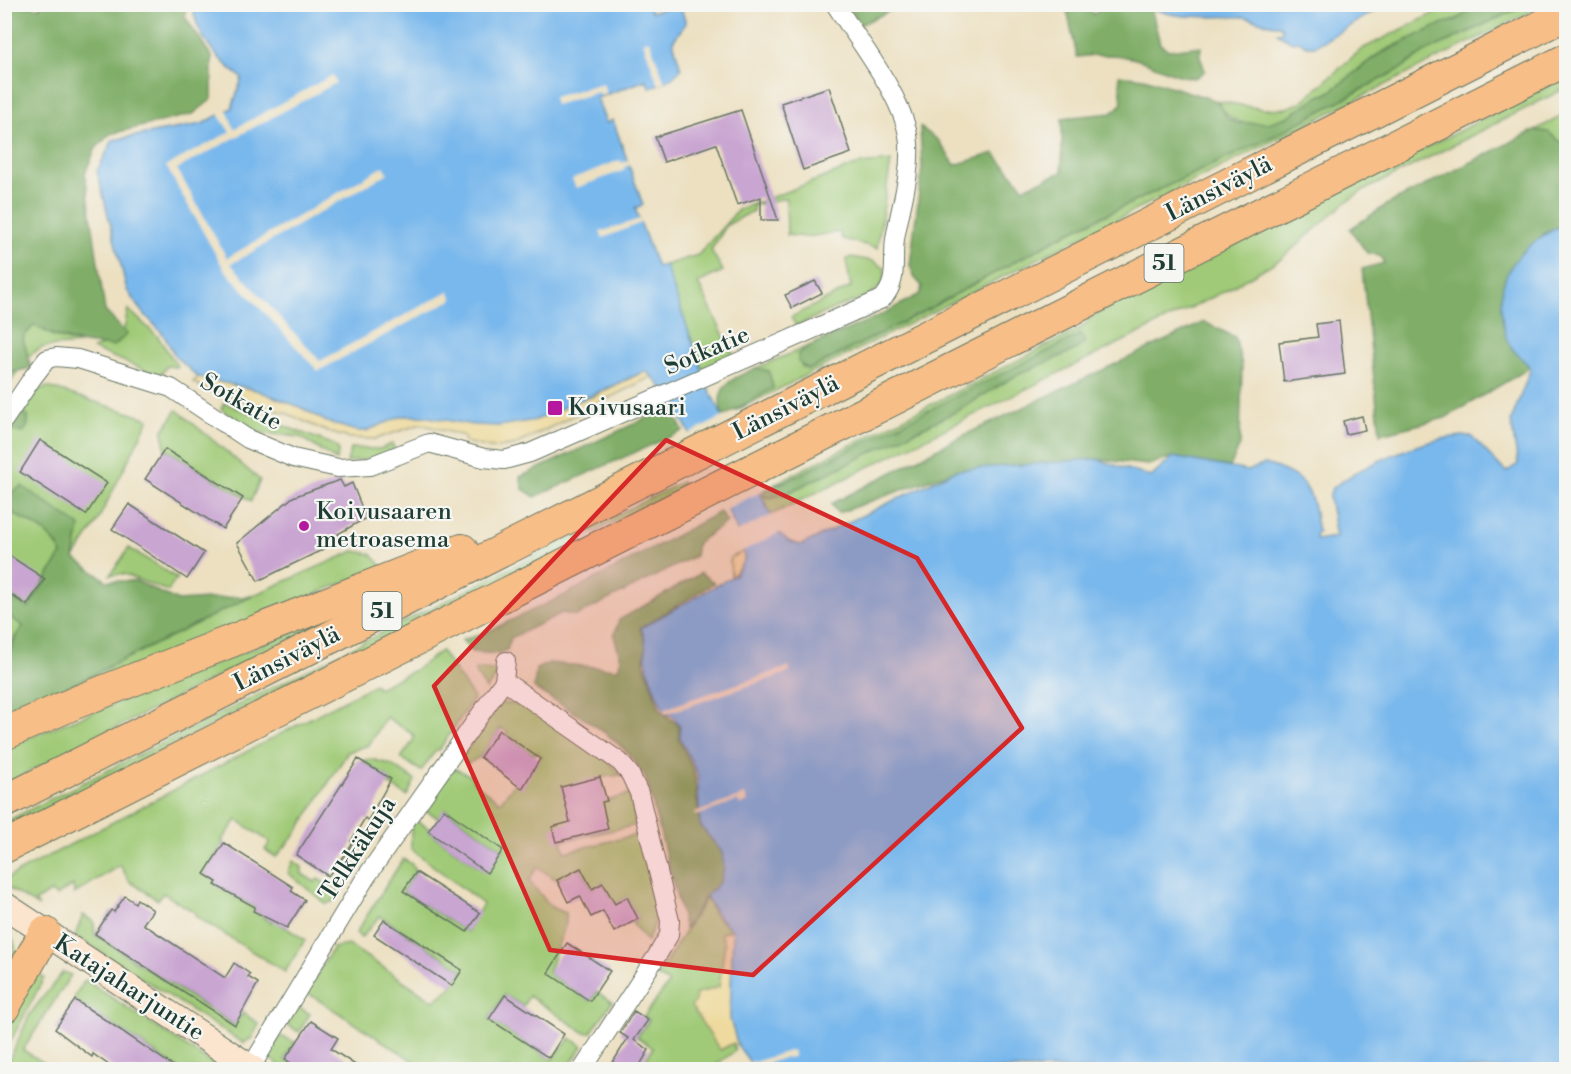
<svg xmlns="http://www.w3.org/2000/svg" width="1571" height="1074" font-family="'Libre Bodoni',serif">
	<rect width="100%" height="100%" fill="#f6f6f2"/>
	<filter id="ink" filterUnits="userSpaceOnUse"><feTurbulence type="fractalNoise" baseFrequency=".0167" numOctaves="2"/><feDisplacementMap in="SourceGraphic" scale="12" xChannelSelector="R" yChannelSelector="G"/><feConvolveMatrix kernelMatrix="1 2 1 2 8 2 1 2 1" color-interpolation-filters="sRGB"/></filter>
	<filter id="wash" filterUnits="userSpaceOnUse"><feTurbulence type="fractalNoise" baseFrequency=".008" numOctaves="4" result="noise"/><feDisplacementMap in="SourceGraphic" scale="24" xChannelSelector="R" yChannelSelector="G"/><feGaussianBlur stdDeviation="1.35" result="paint"/><feColorMatrix in="noise" values="0 0 0 0 0 0 0 0 0 0 0 0 0 0 0 0 0 1.4 0 .05"/><feComposite in="paint" operator="in"/></filter>
	<g filter="url(#wash)">
		<rect width="100%" height="100%" fill="#ece0c1"/>
		<g fill="#a0ca77" stroke="#608456" stroke-width="1.5">
			<path d="M1451,5H1478C1453,26 1409,36 1379,54C1364,63 1350,77 1336,88C1330,94 1322,94 1316,98C1306,104 1299,112 1289,116C1261,130 1233,129 1217,101L1264,109L1286,108L1300,103L1362,49Z"/>
			<path d="M1526,5H1544L735,411L751,399L773,388L772,382L761,369L756,368L809,346L798,354L802,367L809,370L927,310L1069,232L1276,135L1400,69L1425,52Z"/>
			<path d="M1566,77V88L1361,192L1346,202L1281,259L1225,291L771,515L762,496L769,498L785,494L959,410L1015,376L1075,350L1085,342L791,479L772,486L780,481L1080,329L1094,315Z"/>
			<path d="M1566,114V146L1548,132L1535,130Z"/>
			<path d="M891,161L877,248L842,239L840,232L806,237L787,235L786,198L754,205L753,211L727,225L711,250L723,271L698,283L734,356L702,369L665,265L698,255L738,210L859,164Z"/>
			<path d="M851,257L873,261L885,268C886,297 856,300 835,308C822,314 809,320 796,326L791,317L851,287L846,260Z"/>
			<path d="M128,309L158,337L178,367L167,366L160,376L93,349L123,335Z"/>
			<path d="M34,324L53,336L80,344L43,347L13,365L18,370L5,392V329Z"/>
			<path d="M48,387L149,419L95,526L74,558L80,526L13,514C33,523 53,534 62,554L28,608L5,593L4,442L39,389Z"/>
			<path d="M224,403L334,445L339,450L336,460L300,437L254,432L221,409Z"/>
			<path d="M177,410L260,480L251,501L165,449L163,430Z"/>
			<path d="M392,444L395,449L371,459L347,462L351,448L380,449Z"/>
			<path d="M682,482L684,487L5,829V822Z"/>
			<path d="M129,548L177,578L168,591L124,574L110,575Z"/>
			<path d="M354,551L371,554L383,567L15,714L252,596Z"/>
			<path d="M5,613L23,626L12,641L5,660Z"/>
			<path d="M343,613L5,784V747Z"/>
			<path d="M441,651L474,698L439,750H436L421,771L401,758L413,741L414,735L386,717L369,745L348,752L295,835L276,857L265,850L270,842L237,820L222,840L224,843L204,874L217,882L215,885L255,907L254,911L271,922L273,919L305,940L285,972L195,916L196,913L163,893L158,900L129,881L120,865L74,894L73,885L56,896L51,892L35,901L39,907L5,886V879L375,684L378,688L415,670Z"/>
			<path d="M476,669L497,671L499,673L486,689L475,672Z"/>
			<path d="M500,703L524,705L604,758L622,775L601,777L606,801L630,794L637,825L562,841L565,852L640,834L657,909L655,923L647,941L632,923L638,919L627,898L615,904L603,883L592,889L581,868L557,880L537,867L529,881L551,907L566,913V923L548,973L590,1001L597,992L612,1002L591,1033H585L529,996L523,1006L504,995L489,1019L552,1060L570,1038L583,1046L567,1069H426L306,992L333,948L349,945L434,1001L452,986L462,970L380,916L361,938L356,933L403,859L412,864L416,872L403,891L467,932L483,904L411,849V826L416,820L430,829L429,832L486,872L503,850L445,809L438,818L423,809L453,768L472,776L473,782L500,802L516,782L521,786L542,756L536,752L534,755L506,735L507,732L501,728L480,757L467,764L462,756Z"/>
			<path d="M370,759L390,764L415,780L407,796L388,784L390,779L362,761Z"/>
			<path d="M293,861L302,867V874L315,882L318,879L340,892L334,901L326,904L288,873Z"/>
			<path d="M720,882L733,931L730,929L721,933L725,944L719,987L696,994L721,1050L733,1043L735,1051L710,1069H663L646,1059L653,1048L637,1037L649,1020L644,1016L669,983L657,976L706,898L715,916L729,928L717,915Z"/>
			<path d="M83,915L94,922L95,935L234,1025L243,1013L259,1024L252,1038L244,1043L240,1041L75,936Z"/>
			<path d="M5,928C24,947 13,967 5,988Z"/>
			<path d="M63,972L71,975L23,1050L54,1069H5L30,1014Z"/>
			<path d="M36,973L44,978L5,1052V1018Z"/>
			<path d="M85,980L216,1066L214,1069H179L75,1000V995Z"/>
			<path d="M298,1007L310,1014L299,1032L287,1025Z"/>
			<path d="M280,1036L295,1042L285,1059L301,1069H284L268,1056Z"/>
		</g>
		<g fill="#80ae68" stroke="#50764e" stroke-width="1.5">
			<path d="M9,4L40,8V4L186,5L185,17L212,57V99L193,114L110,134L96,148L85,173L105,311L127,334L114,346C84,344 60,341 34,325L23,338L31,368L5,374L4,10Z"/>
			<path d="M1478,4L1526,5L1425,52L1400,69L1276,135L1069,232L927,310L808,370L798,361V354L809,346L879,316L920,294L922,286L915,278L910,265L922,168L920,127L938,140L955,165L994,153L1024,188L1062,172V118L1112,113L1122,103L1119,75L1144,78L1217,101L1228,118L1237,123H1268L1287,117L1317,97L1327,94L1378,55L1443,23L1455,21Z"/>
			<path d="M848,5H902L860,25Z"/>
			<path d="M1076,5H1086L1093,14L1112,5H1146L1151,7L1160,44L1169,50L1201,46L1200,56L1205,71L1195,78C1176,77 1160,67 1142,61C1121,54 1098,54 1077,57L1067,10Z"/>
			<path d="M1535,130L1548,132L1566,146V223L1543,234L1510,346L1531,367L1445,418L1380,434L1362,269L1384,263L1380,255L1367,253L1350,229L1388,204Z"/>
			<path d="M1204,322L1235,337L1242,365L1240,445L1230,467L1173,457L1148,465L1096,459L957,470L838,513L831,504L956,439Z"/>
			<path d="M1081,334L1085,342L1075,350L1015,376L959,410L785,494L769,498L760,492L791,479Z"/>
			<path d="M756,368L769,371L773,388L723,417C712,386 732,379 756,368Z"/>
			<path d="M4,392L14,409L28,416V425L23,433L5,429Z"/>
			<path d="M670,407L683,431L535,497L523,489L520,477Z"/>
			<path d="M22,486L80,526L74,558L107,581H136L178,601L252,596L5,718C5,678 0,660 23,626L5,613V593L28,608L62,554C53,534 33,523 13,514L9,504L12,492Z"/>
			<path d="M720,512L727,522L697,543L695,556L576,616L562,613L511,638L507,650L497,654L472,652L462,640L482,634L567,594Z"/>
			<path d="M701,573L714,583L640,628L646,642L644,663L660,710L679,726V740L694,772L700,825L722,852L724,869L720,882L706,896L685,929L647,782C627,737 574,714 534,688L536,669L549,663L618,669L621,659L614,636L619,620Z"/>
		</g>
		<g fill="#eeda9e" stroke="#868c69" stroke-width="1.5">
			<path d="M645,371L653,376L513,446L491,448L465,442L464,436L421,424L375,439L349,438L328,432L286,413L207,390L193,382L198,377L256,390L300,407L327,422L357,431H366L402,416H423L456,421L590,398Z"/>
			<path d="M744,551V561L731,578L730,558Z"/>
			<path d="M733,931L730,1019L738,1046L733,1043L720,1050L691,1006L695,1001L696,994L719,987L725,944L721,933Z"/>
		</g>
		<g fill="#79b8ec" stroke="#4c7a90" stroke-width="1.5">
			<path d="M648,4L651,12L680,5L686,23L673,41L681,69L672,78L650,88L646,80L597,98L606,123L613,120L643,205L635,208L657,267L665,265L709,389L780,534L790,542L801,545L957,470L1096,459L1151,477L1173,457L1248,471L1265,464C1309,477 1312,490 1318,533L1315,534L1316,540L1336,537L1329,497L1332,488C1365,464 1429,435 1471,436L1506,472L1518,464L1511,421L1531,368C1525,361 1517,355 1512,348C1506,341 1503,326 1502,317C1495,269 1526,242 1566,223V1069H755L738,1046L730,1019L733,931L717,915L706,896L720,882L724,869L722,852L700,825L697,773L680,738V726L671,715L665,714C658,698 650,681 647,665C643,649 649,645 641,628L735,575L744,561V545C725,507 676,390 645,371L536,420L499,426L473,425L423,416H402L366,431H357L327,422L300,407L256,390L198,377L176,357L163,334L138,307L127,290L97,171L113,140L202,124L232,108L242,78C219,61 194,34 193,5Z"/>
			<path d="M1146,5L1385,4V5L1315,46H1307L1299,41L1292,42L1277,33L1283,31L1280,25C1266,26 1256,18 1243,17C1211,15 1176,22 1146,5Z"/>
		</g>
		<g fill="#ece0c1">
			<path d="M649,40L665,82L658,84L643,41Z"/>
			<path d="M333,75L336,83L177,169L227,258L384,166L388,173L231,264L320,361L449,291L453,299L318,371L224,269L166,166L230,132L218,114L227,109L234,129Z"/>
			<path d="M603,83L606,94L600,96L598,92L555,105L553,97Z"/>
			<path d="M620,160L622,163L628,160L630,165L624,167L625,170L576,188L572,179Z"/>
			<path d="M640,219L641,223L603,238L600,232Z"/>
			<path d="M725,416L763,491L723,510L687,435Z"/>
			<path d="M774,514L782,531L741,552L735,533Z"/>
			<path d="M789,667L790,672L665,714L663,710L692,699Z"/>
			<path d="M745,795L748,802L740,805L738,801L696,816L695,813Z"/>
			<path d="M792,1050L794,1057L783,1058L754,1068L749,1061L755,1062Z"/>
		</g>
		<g id="blocks">
			<g fill="#c9a5d1">
				<path d="M829,87L851,153L803,170L781,103Z"/>
				<path d="M741,110L763,175L778,220H761V197L737,205L716,144L664,162L655,137Z"/>
				<path d="M815,281L822,293L792,308L785,295Z"/>
				<path d="M1339,321L1345,374L1284,382L1279,342L1318,337L1316,324Z"/>
				<path d="M1362,416L1365,430L1346,434L1343,421Z"/>
				<path d="M40,440L107,483L86,515L20,472Z"/>
				<path d="M165,449L243,498L223,529L145,479Z"/>
				<path d="M340,480L344,487L352,483L366,518L338,534L340,537L322,550L258,581L237,543L293,497Z"/>
				<path d="M129,504L204,553L187,579L112,529Z"/>
				<path d="M4,552L45,579L27,605L4,591Z"/>
				<path d="M499,730L540,759L522,789L480,757Z"/>
				<path d="M358,759L391,779L368,820L365,818L351,841L353,842L348,851L328,876L296,855Z"/>
				<path d="M600,777L607,801L602,802L608,829L556,842L552,827L570,822L561,787Z"/>
				<path d="M444,809L503,850L487,873L428,831Z"/>
				<path d="M224,843L293,887L291,891L305,900L287,928L253,911L255,907L215,885L217,882L204,874Z"/>
				<path d="M581,868L592,889L603,883L615,904L627,897L638,919L614,932L603,911L591,917L580,896L568,902L557,880Z"/>
				<path d="M416,872L480,913L467,932L403,891Z"/>
				<path d="M125,896L135,903L137,899L153,910L143,924L225,978L234,963L250,974L248,977L258,983L235,1025L95,934L111,910L114,912Z"/>
				<path d="M384,920L462,970L452,986L374,935Z"/>
				<path d="M567,943L610,971L590,1001L548,973Z"/>
				<path d="M505,995L564,1034L549,1058L489,1019Z"/>
				<path d="M75,1000L110,1023L179,1070H116L93,1054L92,1057L55,1029Z"/>
				<path d="M634,1011L648,1020L634,1040L649,1050L637,1070H608L628,1038L620,1033Z"/>
				<path d="M311,1021L338,1038L331,1049L363,1070H301L285,1059Z"/>
			</g>
		</g>
	</g>
	<g filter="url(#ink)">
		<use href="#blocks" fill-opacity="0" stroke="#677665" stroke-width="1.5"/>
		<g fill="none" stroke-linecap="round" stroke-linejoin="round">
			<g stroke="#677665" stroke-width="20">
				<g id="street">
					<path d="M4,420L33,377L47,359L56,357L78,359L171,388L248,439L293,458L338,468L370,466L429,443L484,458L504,460L530,453L882,299C899,282 892,261 895,239C900,208 911,177 909,144C907,101 859,42 835,4"/>
					<path d="M504,681L620,762L630,774L639,793L670,921L669,935L658,954L582,1070"/>
					<path d="M251,1067L366,877L504,681L506,661"/>
				</g>
			</g>
			<g stroke="#677665" stroke-width="28">
				<path id="secondary" d="M4,905L254,1070"/>
			</g>
			<g stroke="#677665" stroke-width="34">
				<g id="highway">
					<path d="M4,734L77,702L462,550"/>
					<path d="M4,802L1566,14"/>
					<path d="M4,847L1566,60"/>
					<path d="M4,1007L45,933"/>
				</g>
			</g>
			<use href="#street" stroke="#fff" stroke-width="18"/>
			<use href="#secondary" stroke="#fce5cf" stroke-width="26"/>
			<use href="#highway" stroke="#f7be87" stroke-width="32"/>
		</g>
	</g>
	<path fill="#d62828" fill-opacity="0.2" stroke="#d62828" stroke-width="4.5" stroke-linejoin="round" d="M666,440L917,558L1022,728L753,975L550,950L434,686Z"/>
	<g fill="#b5179e" stroke="#f6f6f2" stroke-width="2">
		<rect x="547" y="400" width="16" height="16" rx="3"/>
		<circle cx="304" cy="526" r="6"/>
	</g>
	<g text-anchor="middle" dominant-baseline="central" stroke-width="4.5" stroke-linejoin="round" paint-order="stroke">
		<g fill="#f6f6f2" stroke="#60746d" stroke-width="1.5">
			<rect x="1144.5" y="244" width="39" height="38" rx="4.5"/>
			<rect x="362.5" y="592" width="39" height="38" rx="4.5"/>
		</g>
		<g font-size="22" font-weight="bold" fill="#1f3d34">
			<text x="1164" y="263">51</text>
			<text x="382" y="611">51</text>
		</g>
		<g font-size="24" fill="#1f3d34" stroke="#f6f6f2">
			<text transform="translate(1219 189) rotate(-27)">Länsiväylä</text>
			<text transform="translate(707 351) rotate(-23)">Sotkatie</text>
			<text transform="translate(241 402) rotate(30)">Sotkatie</text>
			<text transform="translate(786 408) rotate(-27)">Länsiväylä</text>
			<text transform="translate(287 659) rotate(-27)">Länsiväylä</text>
			<text transform="translate(358 849) rotate(-57)">Telkkäkuja</text>
			<text transform="translate(129 988) rotate(33)">Katajaharjuntie</text>
		</g>
		<g font-size="24" fill="#1f3d34" stroke="#f6f6f2" text-anchor="start">
			<text x="568" y="408">Koivusaari</text>
			<text x="316" y="512">Koivusaaren<tspan x="316" dy="28">metroasema</tspan></text>
		</g>
	</g>
	<rect width="1571" height="1074" fill="none" stroke="#f6f6f2" stroke-width="24"/>
</svg>
